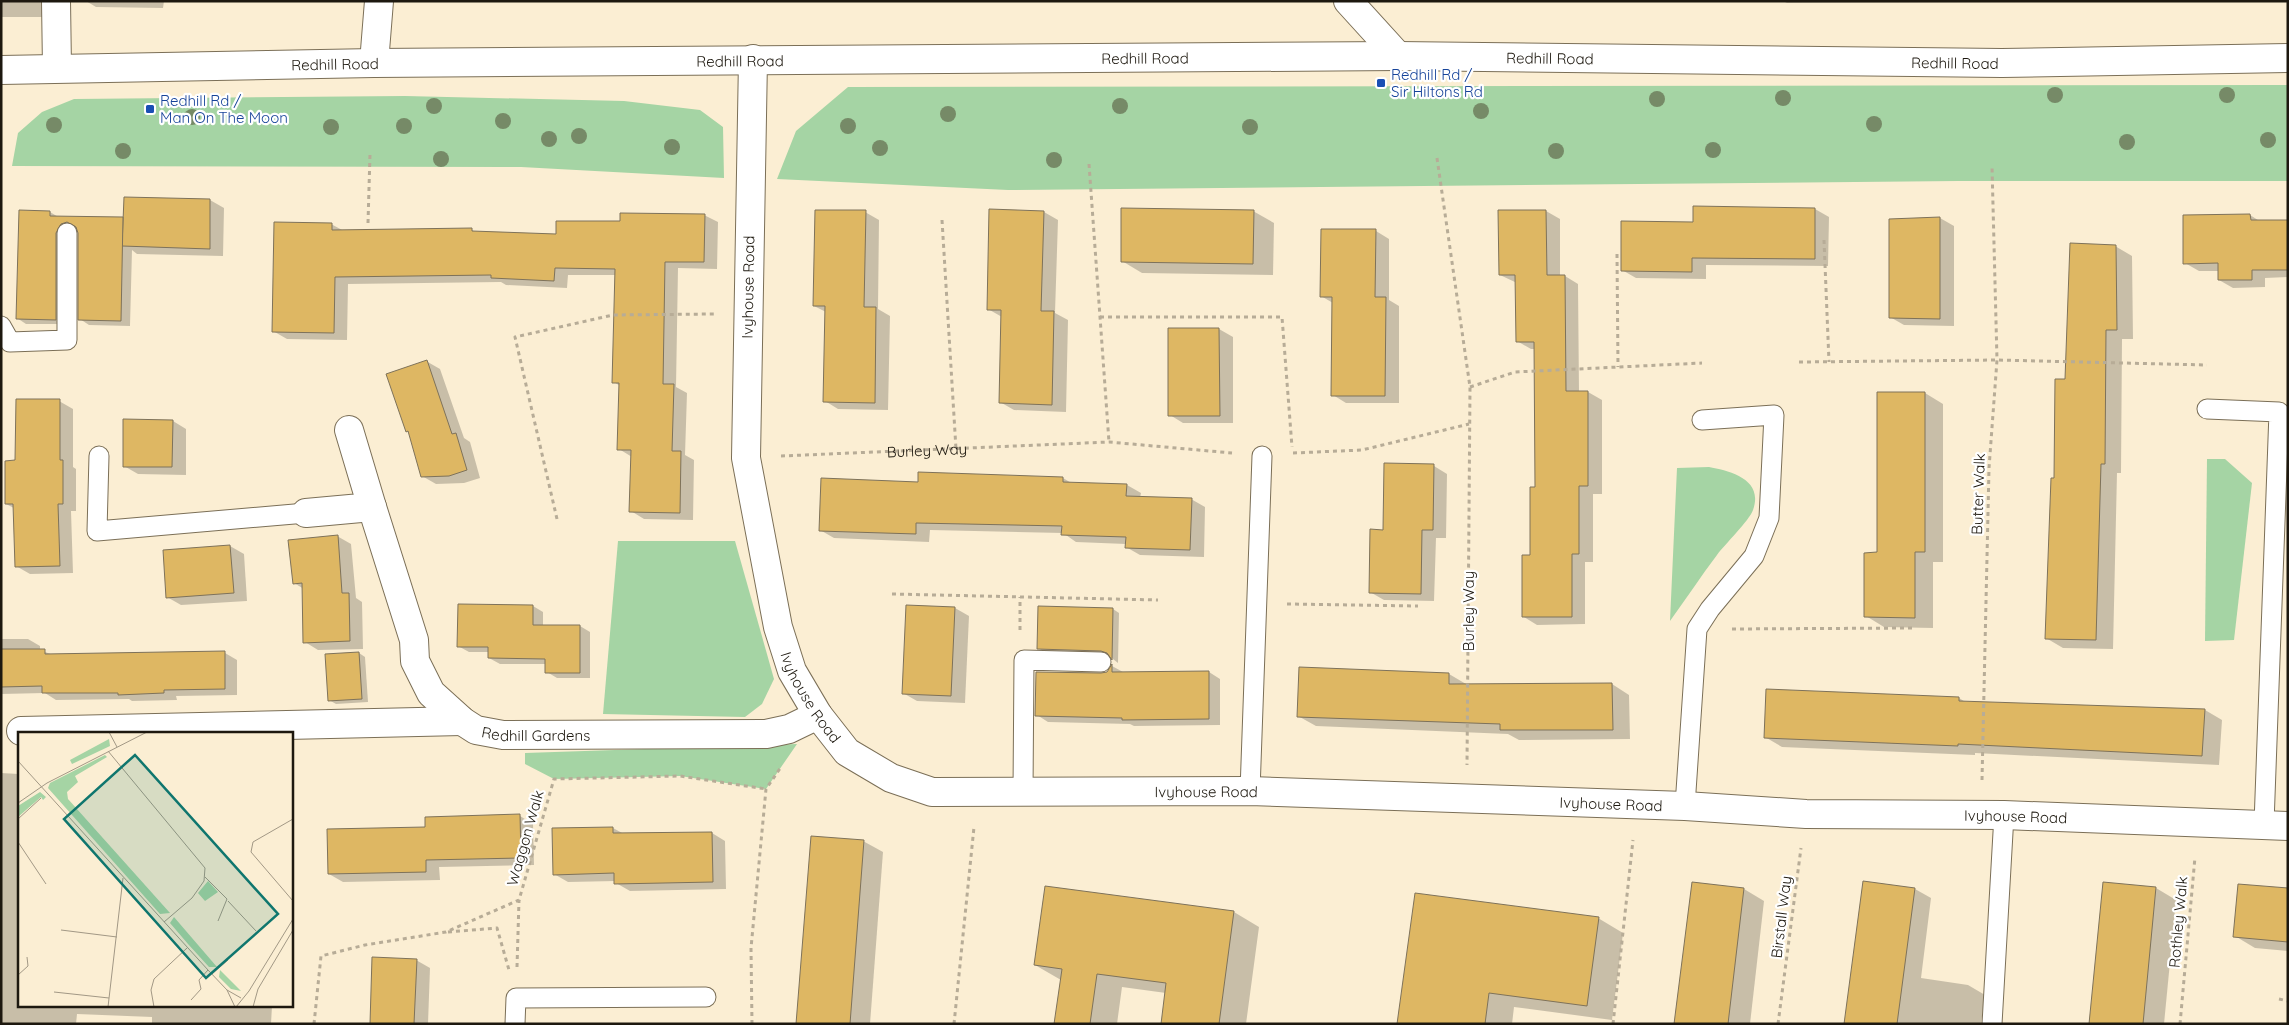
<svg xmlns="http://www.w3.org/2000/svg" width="2289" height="1025" font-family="Quicksand,sans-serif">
	<rect width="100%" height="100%" fill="#fbeed3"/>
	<g fill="#a5d4a4">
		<path d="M2288,85V181H1958L1008,190L777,179L796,131L848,87Z"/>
		<path d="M405,96L624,101L700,110L723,127L724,178L521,167L12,166L18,133L42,112L74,99Z"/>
		<path d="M2207,459H2225L2252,483L2234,640L2205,641Z"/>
		<path d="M1709,467C1730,471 1764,479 1753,510C1749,521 1725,544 1717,555C1701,576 1686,599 1670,621L1677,468Z"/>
		<path d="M618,541H735L774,679L762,704L745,717L603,714Z"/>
		<path d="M797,744L766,789L680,776L554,779L525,764V753Z"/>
	</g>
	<g fill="#0003">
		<rect x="1" y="1" width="41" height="16"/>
		<path d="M86,1H164L163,8L96,7Z"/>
		<path d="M1783,1H2237L1787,3Z"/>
		<path d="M125,198L210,200L224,208L223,256L137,254L132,250L130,326L89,325L80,319V233L78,227L71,229L65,324H26L17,318L50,212L60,218L124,220Z"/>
		<path d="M1815,209L1829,217L1828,266L1706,265V279L1636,278L1622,270L1694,223Z"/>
		<path d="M1253,211L1274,223L1273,275L1142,273L1122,261Z"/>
		<path d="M1546,211L1560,219V276H1565L1578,284L1579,392H1588L1602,400V494H1593V562H1585V624L1537,625L1524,617L1531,556L1536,488L1535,349H1531L1517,341V283L1500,275V212Z"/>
		<path d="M865,212L879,220L878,309L890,316L888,410L838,409L825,401L826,312L814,306Z"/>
		<path d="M1044,212L1058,220L1055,313L1068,320L1066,412L1014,410L1000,402L1002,317L988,309Z"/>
		<path d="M704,215L718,222L717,269L678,268L676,387L687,393L685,455L694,460L693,520L644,519L631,511L632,457L619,449L620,386L614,382L616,275H568L567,288L506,285L501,282L348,284L347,340L287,339L273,331L331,224L344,231L472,230L477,233L557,235L621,223Z"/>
		<path d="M2250,215L2261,222L2288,221V277L2265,278V287L2233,288L2219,280V271H2199L2185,263Z"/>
		<path d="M1940,218L1954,226V326L1904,325L1890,317L1891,221Z"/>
		<path d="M1376,231L1389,239V300L1399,306V403H1346L1333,395V303L1321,296Z"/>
		<path d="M2115,246L2132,256L2133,339H2122L2121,473H2117L2113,649L2063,648L2046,638L2056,479L2067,380Z"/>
		<path d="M1170,329H1219L1233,337V423H1183L1170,415Z"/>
		<path d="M426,361L440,369L464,438L470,442L480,478L464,483L436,484L422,476L410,433L407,431Z"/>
		<path d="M1925,393L1943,404V562H1933V628L1884,627L1866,616L1878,553Z"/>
		<path d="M59,401L73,409V467L76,469V511H71L73,573L30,574L16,566L14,508L6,504L17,462Z"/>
		<path d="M173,421L186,429V475L138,474L124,466Z"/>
		<path d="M1434,466L1447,474L1446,538H1436L1434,601L1384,600L1370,592L1384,531Z"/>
		<path d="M920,473L1063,478L1073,484L1127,485L1141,493L1140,498L1191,499L1205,507L1204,557L1140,555L1126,547V544L1076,542L1063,533L930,530L929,542L834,538L820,530L919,483Z"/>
		<path d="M337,536L351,544L356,598L362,602L363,649L318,650L305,642L304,589L294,583Z"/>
		<path d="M230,546L244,554L247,601L181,605L167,597L164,552Z"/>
		<path d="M459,606H533L543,612V626H580L590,632V678H557L547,672V664H500L489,658V652H469L458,646Z"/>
		<path d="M955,608L969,616L965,703L917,701L903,693Z"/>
		<path d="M1113,609L1119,613L1118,663L1113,659L1109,654L1045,652L1038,648Z"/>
		<path d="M1,639H28L40,646V650L53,655L225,653L237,660V695L176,696L177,700L132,701L129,699L56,700L45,693L1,694Z"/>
		<path d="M359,653L365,657L368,702L336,704L329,700Z"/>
		<path d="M1112,666L1123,672H1209L1220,679V725L1134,726L1130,724L1048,722L1037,715L1101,674L1108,673Z"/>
		<path d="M1449,674L1466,684H1612L1629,695L1630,739L1519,740L1508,734L1316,726L1298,716Z"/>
		<path d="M1767,691L1959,698L1967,703L2205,710L2222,720L2219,765L1975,753V755L1782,747L1765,737Z"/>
		<path d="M1,773L19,774V1006H272L271,1024H152V1017L77,1014L76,1024H1Z"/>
		<path d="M520,816L533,824L534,865L439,867L440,880L343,882L329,874L427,828Z"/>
		<path d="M613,828L624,834L712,833L725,841L726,889L630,891L616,883V881L568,882L554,874Z"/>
		<path d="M863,841L883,852L870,1024H798Z"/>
		<path d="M2156,888L2176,900L2164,1024H2091Z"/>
		<path d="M1744,889L1764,901L1750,1024H1676Z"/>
		<path d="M1915,889L1931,898L1921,978L1968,985L1985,995L1981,1024H1846Z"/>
		<path d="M2288,890V951L2255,948L2235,936Z"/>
		<path d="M1234,912L1259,927L1246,1024H1162L1166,993L1122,987L1117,1024H1056L1061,980L1035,965Z"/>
		<path d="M1598,918L1623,933L1612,1020L1514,1007L1512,1024H1398Z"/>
		<path d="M416,960L430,968L428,1024H372Z"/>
	</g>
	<g fill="#deb763" stroke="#7e725a">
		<path d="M124,197L210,199V249L122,246Z"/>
		<path d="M1693,206L1815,208V259L1692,258V272L1621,271V221L1693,222Z"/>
		<path d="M1121,208L1254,210L1253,264L1121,262Z"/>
		<path d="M989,209L1044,211L1041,311H1054L1052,405L999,403L1001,310H987Z"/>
		<path d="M19,210L50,211V216L123,217L121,321L78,320V233L76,227L67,222L61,224L56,233V320L16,319Z"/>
		<path d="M815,210H866L864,307H876L875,403L823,402L825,306H813Z"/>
		<path d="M1498,210H1546L1547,275H1565L1566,391H1588V486H1579V554H1572V617H1522V555H1530V487H1535L1534,342H1516L1515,275H1499Z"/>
		<path d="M620,213L705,214L704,262H665L663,384H674L672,451H681L680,513L629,512L631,450H617L619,383H612L615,269L555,268L554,281L491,278V275L335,277L334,333L272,332L274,222L332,223V230L472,228V231L556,234V221H620Z"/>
		<path d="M2250,214L2251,220H2288V270H2252V280H2218V263L2183,264V215Z"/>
		<path d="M1940,217V319L1889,318V219Z"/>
		<path d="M1321,229H1376L1375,297H1386L1385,396H1331L1332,297H1320Z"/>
		<path d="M2070,243L2116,245L2117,330H2106L2105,464H2101L2096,640L2045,639L2051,478H2054L2055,379H2065Z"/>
		<path d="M1168,328H1219L1220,416H1168Z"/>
		<path d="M427,360L452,434L456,433L467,470L449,476L421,477L408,431L406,432L386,374Z"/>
		<path d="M1877,392H1925V552H1915V618L1864,617V553L1877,552Z"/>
		<path d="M16,399H60V460H63V504H58L60,566L15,567L13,504H5V461L15,460Z"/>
		<path d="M123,419L173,420L172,467H123Z"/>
		<path d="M1384,463L1434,464L1433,530H1422L1421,594L1369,593L1370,529L1383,530Z"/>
		<path d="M918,472L1063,477V482L1127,484L1126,496L1192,498L1190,550L1125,548L1126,537L1061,535L1062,526L916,523V534L819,531L821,478L918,482Z"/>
		<path d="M338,535L342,593H349L350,641L303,643L302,583L293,584L288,540Z"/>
		<path d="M230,545L234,593L166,598L163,550Z"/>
		<path d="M458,604L533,605V625H580V673H545V659L488,658V647H457Z"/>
		<path d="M906,605L955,607L951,696L902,694Z"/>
		<path d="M1038,606L1113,608L1112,660L1107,653L1101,651L1037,649Z"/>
		<path d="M1,649H45V654L225,651V689L164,690V693L118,695V693H42V686L1,687Z"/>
		<path d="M359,652L362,699L328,701L325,654Z"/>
		<path d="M1112,664V672L1209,671V719L1122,720V718L1035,716L1036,672L1101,673L1107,672Z"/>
		<path d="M1299,667L1449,673V684L1612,683L1613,730H1500V724L1297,717Z"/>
		<path d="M1766,689L1959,697V701L2205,709L2202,756L1958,744V746L1764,738Z"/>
		<path d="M520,814L521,858L426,860V872L328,874L327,829L425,827V817Z"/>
		<path d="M613,827V833L712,832L713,882L614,884V873L553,875L552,828Z"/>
		<path d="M811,836L864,840L850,1024H796Z"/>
		<path d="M1863,881L1915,888L1897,1024H1844Z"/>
		<path d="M1692,882L1744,888L1728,1024H1674Z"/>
		<path d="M2103,882L2156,887L2143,1024H2089Z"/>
		<path d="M2238,884L2288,888V942L2233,937Z"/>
		<path d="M1045,886L1234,911L1219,1024H1161L1166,983L1097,974L1090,1024H1054L1062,969L1034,965Z"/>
		<path d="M1415,893L1599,917L1587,1006L1489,993L1485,1024H1397Z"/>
		<path d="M372,957L417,959L414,1024H370Z"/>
	</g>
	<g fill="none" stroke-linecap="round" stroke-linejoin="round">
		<g stroke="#7b6f57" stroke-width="21">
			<g id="lane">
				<path d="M1,326L10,342L67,340V233"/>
				<path d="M2207,409L2279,412L2264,824"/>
				<path d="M99,456L97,531L306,513"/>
				<path d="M1250,791L1262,456"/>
				<path d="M1023,792L1024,660L1101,662"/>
				<path d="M1685,806L1697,629L1710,609L1754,556L1769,518L1774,415L1702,420"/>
				<path d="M515,1024L516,998L706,997"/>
				<path d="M1992,1024L2004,815"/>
			</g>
		</g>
		<g stroke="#7b6f57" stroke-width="30">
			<g id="street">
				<path d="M56,1L57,68"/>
				<path d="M1348,1L1398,56"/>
				<path id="s2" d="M753,59L746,458L778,627L792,671L818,715L847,752L891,778L932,792L1250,791L1685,806L1806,814L2004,815L2288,826"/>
				<path d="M374,63L379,1"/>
				<path id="s3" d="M372,507L414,640L415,661L431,693L462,721L476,730L503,735L766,734L789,729L818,715"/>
				<path d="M306,513L372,507L349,430"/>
				<path d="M21,731L462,721"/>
			</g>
		</g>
		<g stroke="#7b6f57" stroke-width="30">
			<g id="secondary">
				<path id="s4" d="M1,70L374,63L1398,56L2002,63L2288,58"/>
			</g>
		</g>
		<g stroke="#b7ac97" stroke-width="3" stroke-dasharray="4 4" stroke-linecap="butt">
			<path d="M1437,158L1470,387L1467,765"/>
			<path d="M1089,164L1109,442"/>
			<path d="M942,220L956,449"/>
			<path d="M368,223L370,154"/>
			<path d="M1824,240L1829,362"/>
			<path d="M1617,254L1618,367"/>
			<path d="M1100,317H1282L1292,447"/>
			<path d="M1799,362L1997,360L2207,365"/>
			<path d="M1470,387L1515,372L1702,363"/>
			<path d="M1293,453L1362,450L1469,424"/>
			<path id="s1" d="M781,456L1109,442L1232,453"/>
			<path d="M557,519L515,337L613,315L714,314"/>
			<path d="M892,594L1158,600"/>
			<path d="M1287,604L1418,606"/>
			<path d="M1732,629L1912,628"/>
			<path d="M1020,630V597"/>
			<path d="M1982,780L1989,468L1997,360L1992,166"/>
			<path d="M448,932L497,928L509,970"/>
			<path d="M517,967L519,900"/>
			<path d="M2279,999L2288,1001"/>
			<path d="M314,1024L321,956L365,945L446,932L519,900L554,779L680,776L766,789"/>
			<path d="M752,1024L751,948L766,789L781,767"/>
			<path d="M954,1024L974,827"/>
			<path d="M1613,1024L1633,840"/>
			<path d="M1778,1024L1801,848"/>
			<path d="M2180,1024L2195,857"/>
		</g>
		<use href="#lane" stroke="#fff" stroke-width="19"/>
		<use href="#street" stroke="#fff" stroke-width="28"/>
		<use href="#secondary" stroke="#fff" stroke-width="28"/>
	</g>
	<g fill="#768a67">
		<circle cx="2055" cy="95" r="8"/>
		<circle cx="2227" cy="95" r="8"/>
		<circle cx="1783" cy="98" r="8"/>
		<circle cx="1657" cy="99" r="8"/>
		<circle cx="434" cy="106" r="8"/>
		<circle cx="1120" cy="106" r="8"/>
		<circle cx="1481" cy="111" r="8"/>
		<circle cx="948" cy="114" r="8"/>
		<circle cx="192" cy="117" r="8"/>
		<circle cx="503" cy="121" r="8"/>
		<circle cx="1874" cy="124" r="8"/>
		<circle cx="54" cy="125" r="8"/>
		<circle cx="404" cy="126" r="8"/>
		<circle cx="848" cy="126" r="8"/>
		<circle cx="331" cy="127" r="8"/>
		<circle cx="1250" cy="127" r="8"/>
		<circle cx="579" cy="136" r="8"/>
		<circle cx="549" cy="139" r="8"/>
		<circle cx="2268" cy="140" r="8"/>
		<circle cx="2127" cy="142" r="8"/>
		<circle cx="672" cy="147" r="8"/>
		<circle cx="880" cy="148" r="8"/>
		<circle cx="1713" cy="150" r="8"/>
		<circle cx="123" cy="151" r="8"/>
		<circle cx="1556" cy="151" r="8"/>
		<circle cx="441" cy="159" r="8"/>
		<circle cx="1054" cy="160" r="8"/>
	</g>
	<g fill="#1a4fb4" stroke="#fff" stroke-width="2">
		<rect x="1376" y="78" width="10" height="10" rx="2.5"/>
		<rect x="145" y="104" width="10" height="10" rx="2.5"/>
	</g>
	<g text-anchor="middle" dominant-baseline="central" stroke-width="4.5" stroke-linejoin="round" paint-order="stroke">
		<g font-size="15" fill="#1d180f" stroke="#fff">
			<text stroke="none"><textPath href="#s4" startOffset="1144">Redhill Road</textPath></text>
			<text stroke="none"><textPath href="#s4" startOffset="1549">Redhill Road</textPath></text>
			<text stroke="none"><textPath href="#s4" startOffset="739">Redhill Road</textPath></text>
			<text stroke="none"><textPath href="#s4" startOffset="1954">Redhill Road</textPath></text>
			<text stroke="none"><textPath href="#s4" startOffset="334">Redhill Road</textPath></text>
			<text transform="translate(748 287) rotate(-89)">Ivyhouse Road</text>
			<text stroke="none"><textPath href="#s1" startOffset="146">Burley Way</textPath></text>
			<text transform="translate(1978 494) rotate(-88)">Butter Walk</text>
			<text transform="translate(1468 611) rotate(-90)">Burley Way</text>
			<text stroke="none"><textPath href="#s2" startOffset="649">Ivyhouse Road</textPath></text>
			<text stroke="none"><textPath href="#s3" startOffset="315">Redhill Gardens</textPath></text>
			<text stroke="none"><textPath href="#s2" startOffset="1084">Ivyhouse Road</textPath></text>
			<text stroke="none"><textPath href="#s2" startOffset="1489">Ivyhouse Road</textPath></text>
			<text stroke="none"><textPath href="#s2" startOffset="1894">Ivyhouse Road</textPath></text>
			<text transform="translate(525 838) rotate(-74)">Waggon Walk</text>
			<text transform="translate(1781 917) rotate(-83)">Birstall Way</text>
			<text transform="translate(2178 922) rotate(-85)">Rothley Walk</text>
		</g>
		<g font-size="15" fill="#164399" stroke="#fff" text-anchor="start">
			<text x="1391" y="74">Redhill Rd /<tspan x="1391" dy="17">Sir Hiltons Rd</tspan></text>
			<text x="160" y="100">Redhill Rd /<tspan x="160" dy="17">Man On The Moon</tspan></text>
		</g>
	</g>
	<g transform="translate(18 732)">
		<rect width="275" height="275" fill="#fbeed3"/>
		<path d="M91,7L92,14L54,32L52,28ZM87,23L89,25L57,44L60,50L49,60L50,67L152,181L142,182L30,56L32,51ZM22,60L28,65L25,68L23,65L0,85V74ZM190,149L200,160L187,169L180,161ZM156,185L168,199L199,235H191L170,212L152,191ZM202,238L223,259L213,257L201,245Z" fill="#a5d4a4"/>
		<path fill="none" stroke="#a29885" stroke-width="1" d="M91,0L99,15M90,19L187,136L186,149L174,166L146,190M0,29L190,238L209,258L223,266M0,71L29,51L129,0M0,87L23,66M275,87L235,110L233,120L275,169M0,110L28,152M187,145L209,167L200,189M210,169L238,199M43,198L99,205M194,242L210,228M0,243L10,234L9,225M209,258L217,275M36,260L91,266M173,268L183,257L181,248L190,238M90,275L105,146M136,275L133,258L136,247L169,216M218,275L231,259L275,187M235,275L240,257L275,198"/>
		<path fill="#0f766e" fill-opacity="0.15" stroke="#0f766e" stroke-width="2.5" d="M117,23L260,182L188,246L46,87Z"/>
		<rect width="275" height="275" fill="none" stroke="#1d180f" stroke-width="2.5"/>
	</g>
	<rect width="2289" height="1025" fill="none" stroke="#1d180f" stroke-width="5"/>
</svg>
